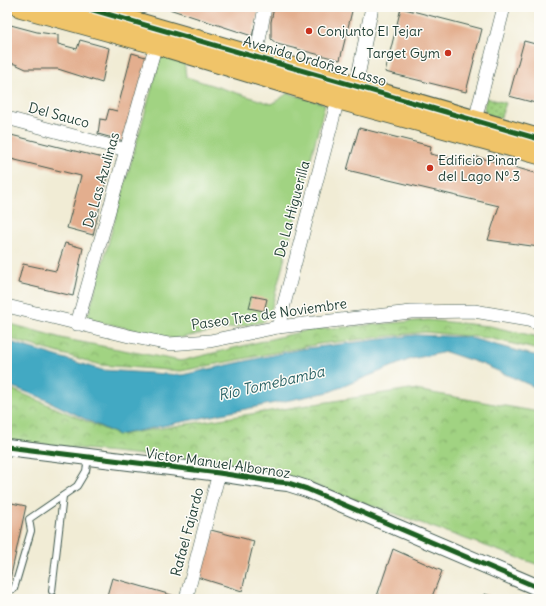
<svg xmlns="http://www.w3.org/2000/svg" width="546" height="606" font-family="Delius,sans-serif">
	<defs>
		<pattern id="grass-dots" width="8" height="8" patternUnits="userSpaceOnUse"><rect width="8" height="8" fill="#a1d382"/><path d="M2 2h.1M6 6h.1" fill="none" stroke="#83ac6b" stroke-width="1.8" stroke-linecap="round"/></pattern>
		<pattern id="park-crowns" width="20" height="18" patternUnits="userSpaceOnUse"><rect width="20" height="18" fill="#a1d382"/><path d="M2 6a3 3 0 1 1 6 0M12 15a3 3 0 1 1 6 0" fill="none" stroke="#83ac6b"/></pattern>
	</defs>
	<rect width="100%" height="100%" fill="#fdfcf7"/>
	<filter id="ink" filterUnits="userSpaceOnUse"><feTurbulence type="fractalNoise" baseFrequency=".025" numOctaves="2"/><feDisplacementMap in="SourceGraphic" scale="8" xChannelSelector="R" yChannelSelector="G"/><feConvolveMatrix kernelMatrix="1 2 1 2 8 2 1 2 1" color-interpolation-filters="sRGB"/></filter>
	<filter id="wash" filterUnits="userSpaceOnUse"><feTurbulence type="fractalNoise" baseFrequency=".012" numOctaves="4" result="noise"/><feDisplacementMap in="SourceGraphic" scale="16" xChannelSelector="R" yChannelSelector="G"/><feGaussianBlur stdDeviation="0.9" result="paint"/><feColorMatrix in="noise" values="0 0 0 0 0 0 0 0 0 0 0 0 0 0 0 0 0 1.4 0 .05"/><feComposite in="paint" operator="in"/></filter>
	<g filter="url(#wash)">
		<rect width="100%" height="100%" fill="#f1ecd5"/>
		<path fill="url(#grass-dots)" stroke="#60885b" d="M486,98L506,103L500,119L487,115L484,109Z"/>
		<g fill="url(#park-crowns)" stroke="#60885b">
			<path d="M428,320L489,326L539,337V350L488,338L425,332L319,344L181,371L101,365L7,338V323L65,339L181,361L308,330Z"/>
			<path d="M7,387L118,435L410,389L539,412V565L297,479L181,459L7,441Z"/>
		</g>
		<path fill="#a1d382" stroke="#60885b" d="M162,52L184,60L186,77L272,104L288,93L325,104L270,314L263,322L174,339L87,319Z"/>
		<path fill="#43a9c3" stroke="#31737c" d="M415,335L467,337L525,353L539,356V389L482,364L446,352L411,359L329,392L118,435L40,397L7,385V341L102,370L182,375L301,349Z"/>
		<g id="blocks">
			<g fill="#e3ae8e">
				<path d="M163,7H260L252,36Z"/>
				<path d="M274,7H353L340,60L277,44L271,39V22Z"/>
				<path d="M401,8L482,29L466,92L385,72Z"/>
				<path d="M7,24L37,32L58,35V44L77,49L80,40L109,48L102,83L58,69H26L15,64L7,63Z"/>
				<path d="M524,41L539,45V104L509,96Z"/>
				<path d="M132,53L149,58L124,141L98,134L100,119L106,120L109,109L117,111Z"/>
				<path d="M359,128L431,146L430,154L472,163L474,156L539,174V247L488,240L499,206L347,170Z"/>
				<path d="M7,134L111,160L93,235L67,228L81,176L7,158Z"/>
				<path d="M65,243L83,248L73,296L18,283L23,264L56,271Z"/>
				<path d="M252,296L267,299L264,311L249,308Z"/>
				<path d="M7,502L26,506L8,589H7Z"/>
				<path d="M207,529L254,541L242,591L197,577Z"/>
				<path d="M393,549L442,571L431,599H376Z"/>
				<path d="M112,578L175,596V599H106Z"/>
				<path d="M485,594L500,599H483Z"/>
			</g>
		</g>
	</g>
	<g filter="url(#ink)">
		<use href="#blocks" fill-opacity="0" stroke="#3e574c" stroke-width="1"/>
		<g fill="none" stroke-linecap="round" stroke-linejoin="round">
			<g stroke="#3e574c" stroke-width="8">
				<g id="service">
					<path d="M7,591L14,589L31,531L29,519L77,486L86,471L88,458"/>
					<path d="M52,591L63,496"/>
				</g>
			</g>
			<g stroke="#3e574c" stroke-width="14">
				<g id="minor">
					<path d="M256,57L265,7"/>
					<path d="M356,86L372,7"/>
					<path d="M7,118L126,150"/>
					<path d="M475,120L504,7"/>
					<path d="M7,306L129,336L169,344L210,341L278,327L411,312L474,311L528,320L539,324"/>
					<path d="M77,324L156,44"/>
					<path d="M278,327L338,99"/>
					<path d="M186,599L219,473"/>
				</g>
			</g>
			<g stroke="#3e574c" stroke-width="18">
				<path id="tertiary" d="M7,447L219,473L270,481L288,483L307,489L539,588"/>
			</g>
			<g stroke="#3e574c" stroke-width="22">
				<g id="primary">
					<path d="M21,7L156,44L338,99L539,154"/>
					<path d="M83,7L539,139"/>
				</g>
			</g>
			<use href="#service" stroke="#fff" stroke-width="6"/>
			<use href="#minor" stroke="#fff" stroke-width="13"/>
			<use href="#tertiary" stroke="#fff" stroke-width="16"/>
			<use href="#primary" stroke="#f0c469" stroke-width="20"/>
			<g stroke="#fdfcf7" stroke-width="8">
				<g id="cycleway">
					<path d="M83,7L539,139"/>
					<path d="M7,447L219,473L270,481L288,483L307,489L539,588"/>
				</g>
			</g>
			<use href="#cycleway" stroke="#1b5e20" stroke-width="5"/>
		</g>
	</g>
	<g fill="#c8321e" stroke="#fdfcf7" stroke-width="1.5">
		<circle cx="309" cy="31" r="4"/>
		<circle cx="448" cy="53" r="4"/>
		<circle cx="430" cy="168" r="4"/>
	</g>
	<g text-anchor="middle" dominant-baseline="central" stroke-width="3" stroke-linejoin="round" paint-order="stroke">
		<g font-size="14" fill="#1f3d34" stroke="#fdfcf7" text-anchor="start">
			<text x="317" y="31">Conjunto El Tejar</text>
			<text x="440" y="53" text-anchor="end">Target Gym</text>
			<text x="438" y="160">Edificio Pinar<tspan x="438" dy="16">del Lago Nº.3</tspan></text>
		</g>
		<g font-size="14" fill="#1f3d34" stroke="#fdfcf7">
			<text transform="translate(315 61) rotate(16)">Avenida Ordoñez Lasso</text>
			<text transform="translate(59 115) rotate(15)">Del Sauco</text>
			<text transform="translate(101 180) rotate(-74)">De Las Azulinas</text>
			<text transform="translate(292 209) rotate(-75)">De La Higuerilla</text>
			<text transform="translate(269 314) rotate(-8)">Paseo Tres de Noviembre</text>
			<text transform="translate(218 463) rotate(8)">Victor Manuel Albornoz</text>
			<text transform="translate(187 532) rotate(-75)">Rafael Fajardo</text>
		</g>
		<g font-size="15" font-style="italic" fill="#2c6366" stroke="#fdfcf7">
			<text transform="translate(271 383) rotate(-13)">Río Tomebamba</text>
		</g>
	</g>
	<rect width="546" height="606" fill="none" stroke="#fdfcf7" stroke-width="24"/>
</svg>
